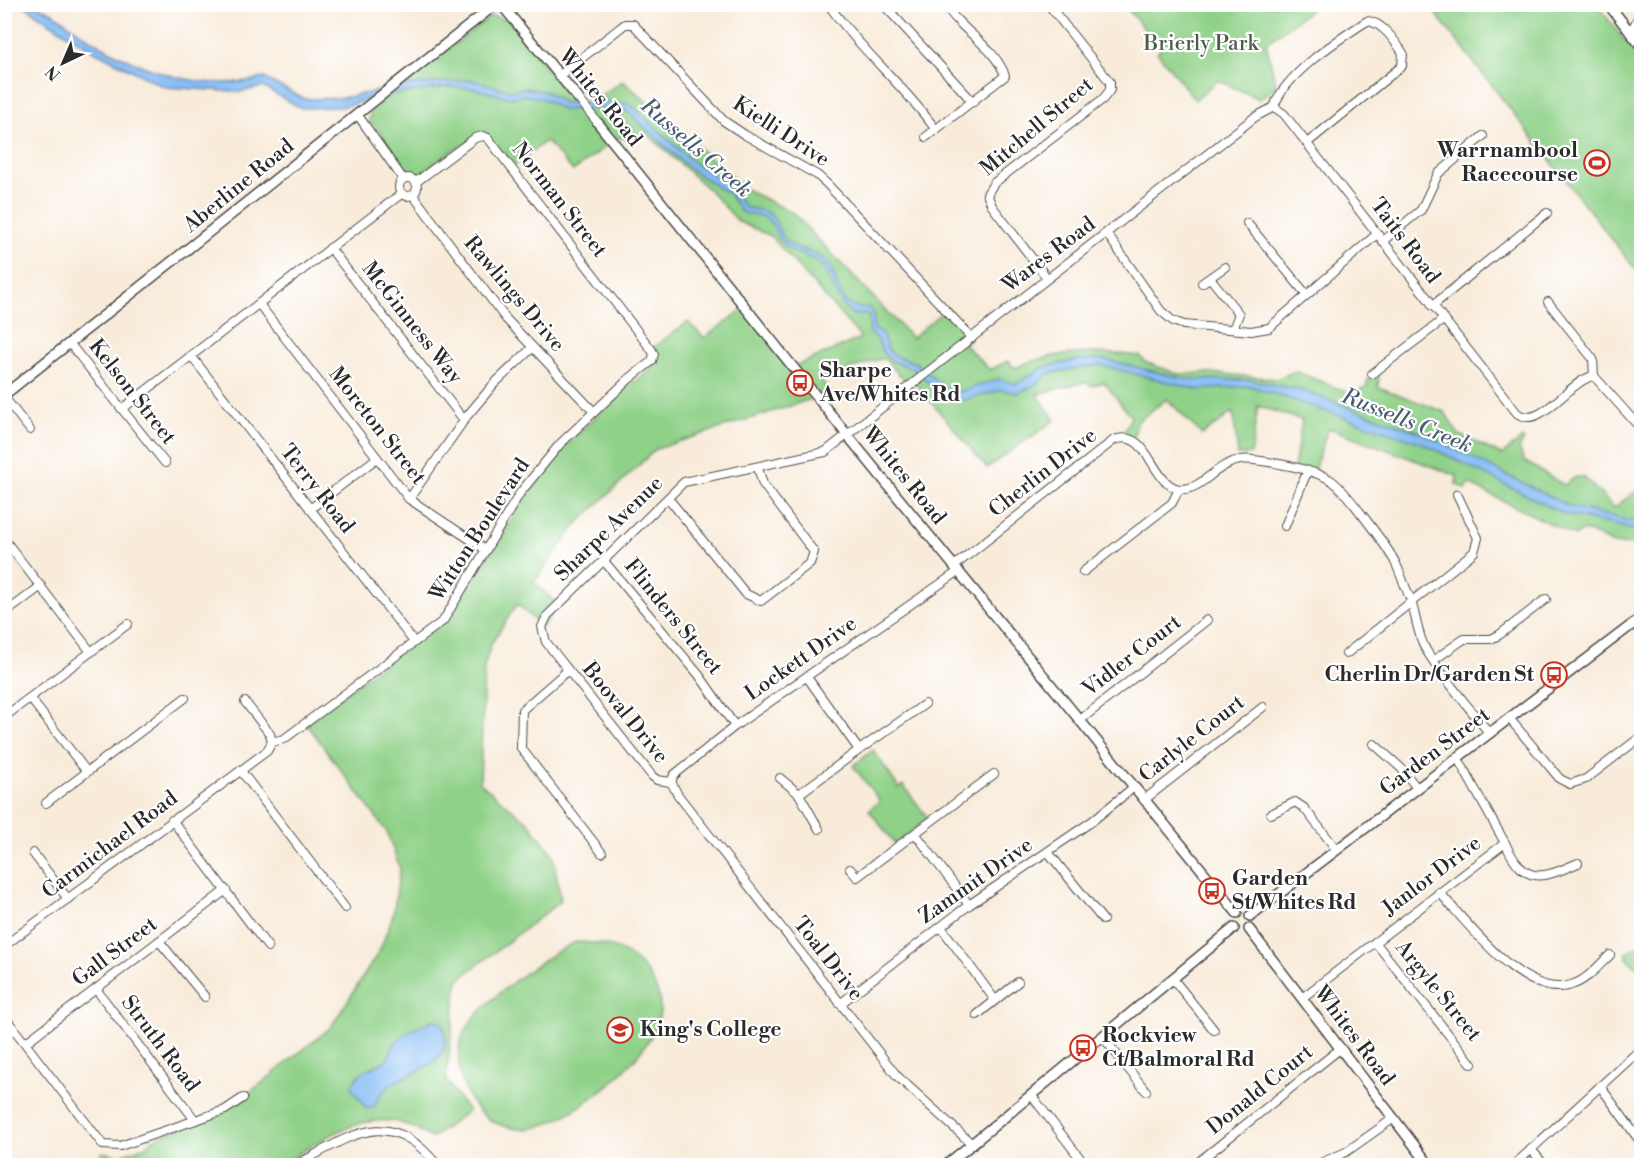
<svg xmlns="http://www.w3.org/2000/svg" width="1646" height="1170" font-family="'Libre Bodoni',serif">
	<rect width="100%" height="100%" fill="#fff"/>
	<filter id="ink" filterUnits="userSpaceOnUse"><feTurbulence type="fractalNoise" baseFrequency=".0167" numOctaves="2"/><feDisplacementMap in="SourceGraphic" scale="12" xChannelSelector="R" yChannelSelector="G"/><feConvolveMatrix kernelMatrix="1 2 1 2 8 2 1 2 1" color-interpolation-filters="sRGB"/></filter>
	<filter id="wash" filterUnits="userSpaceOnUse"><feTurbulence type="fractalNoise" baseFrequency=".008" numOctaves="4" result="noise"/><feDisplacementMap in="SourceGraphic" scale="24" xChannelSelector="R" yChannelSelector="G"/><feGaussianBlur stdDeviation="1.35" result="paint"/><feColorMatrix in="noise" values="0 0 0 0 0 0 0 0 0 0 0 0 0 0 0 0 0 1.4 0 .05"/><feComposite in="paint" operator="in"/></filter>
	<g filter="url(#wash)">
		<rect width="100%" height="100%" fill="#f8ebda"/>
		<g fill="#8fd188" stroke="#5d7e5a" stroke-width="1.5">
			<path d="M1124,5H1317L1266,43L1276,86L1259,99L1218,80L1195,100L1157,52L1161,49Z"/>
			<path d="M1429,5H1597L1641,61V264L1635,269Z"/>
			<path d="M491,16L508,20L580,109L623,81L747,190L793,213L912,338L943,311L970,340L964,344L990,370L1008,361L1015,368C1053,350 1099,351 1140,356L1145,362L1178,374L1211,373L1277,379L1295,371L1352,394L1367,386V380L1379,376L1378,387L1445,412L1458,434L1502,455L1522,438L1524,441L1519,448L1524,461L1564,485L1576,477H1584L1614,508L1641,487V545L1614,544L1584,530L1575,536L1469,484L1466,489L1456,484L1457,476L1332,429H1328L1313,473L1294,468L1302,420L1258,406L1251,454L1238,455L1233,412L1202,435L1167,399L1138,421L1133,439L1122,437L1131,417L1104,382L1091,386L1085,382L1037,394L1055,420L987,468L915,383L910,387L886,360L880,359L820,379L830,393L656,449L577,524L534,582L558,605L542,627L517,604L491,644L484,667L480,783L529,823L553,854L561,901L458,980L446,1080L468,1111L432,1138C424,1134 416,1128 407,1125C365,1108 316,1142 282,1165L86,1166L100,1160L101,1154L104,1152L118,1156L146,1146L153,1139L225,1110L243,1098L331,1027L380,950L393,915L400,869L387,832L306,723L445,617L500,539L523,500L566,445L622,391L652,369L651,349L688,322L704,338L745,308L793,367L861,338L771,236L739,222L708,189L646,133L616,139L573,171L546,141L511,168L484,136L453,150L420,174L407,170L380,132L369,121L371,109Z"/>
			<path d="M873,750L899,788L903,785L928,818L895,844L869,810L880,801L853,766Z"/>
			<path d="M576,942C601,942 629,948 645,970C654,983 661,994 660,1011C657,1055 564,1131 522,1129C499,1128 482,1119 470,1099C459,1080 454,1054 464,1033C479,1003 545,956 576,942Z"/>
			<path d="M1641,944V971L1627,958V952Z"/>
		</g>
		<g fill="#84bcf5" stroke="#587490" stroke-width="1.5">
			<path d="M23,5C51,4 66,25 90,39C141,71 204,93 264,78L304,99L342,98L402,86L472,80L512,91L524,88L546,92L564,103L598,101L630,104L694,163L723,181L746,208C788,210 769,232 792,245C802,251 816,252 826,261C842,277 833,313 868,307L874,314V329L882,333L887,348L895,356L916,363L944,387L959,392L999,379L1016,384L1044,367L1077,360L1102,359L1186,379L1251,380L1297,389L1425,434L1569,506L1630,521L1641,519V528L1631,529L1564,514L1422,443L1250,386L1199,390L1100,365L1050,373L1031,387L1018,393L1001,390L960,401L940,393L914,369L892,361L883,353L877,338L870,333L869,316L865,313L855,315C833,303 836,282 822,266C814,256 799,256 790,249C765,231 785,216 742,213L729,194L690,169L627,111L600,108L563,110L544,99L524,95L511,98L471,88L446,87L380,96L342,107L301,108L263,87L240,92L165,87L88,48Z"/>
			<path d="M433,1020L442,1023C460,1067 406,1070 387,1088C381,1093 377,1101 373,1108H366C361,1099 355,1095 351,1086C365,1065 367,1072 384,1062C391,1057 391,1048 396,1042C405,1032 422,1026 433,1020Z"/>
		</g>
	</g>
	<g filter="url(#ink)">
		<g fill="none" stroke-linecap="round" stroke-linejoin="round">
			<g stroke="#4a4845" stroke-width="10">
				<g id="minor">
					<path d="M828,4C861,51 904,85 936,130"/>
					<path d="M883,4L973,102"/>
					<path d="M890,12L899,4"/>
					<path d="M1630,33L1642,11"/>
					<path d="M559,76L620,28L625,24H633L724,121L745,135L817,175L827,184L972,338"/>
					<path d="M578,98L598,123"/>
					<path d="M1274,107L1284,114L1517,413C1540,432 1570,379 1594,376"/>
					<path d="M1274,107C1284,75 1339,39 1367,21C1382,22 1395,41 1403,53L1402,66L1307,143"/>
					<path d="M357,114L403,179"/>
					<path d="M926,137L1005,76C996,47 959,30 945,4"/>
					<circle cx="408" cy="187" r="9"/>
					<path d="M413,195L506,319L594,412"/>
					<path d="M1247,223L1306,294"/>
					<path d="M1107,234L1161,311L1173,321L1184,325L1251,331L1269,328L1377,234"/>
					<path d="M1383,241L1421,210L1438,174L1483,136"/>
					<path d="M330,248L464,420"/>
					<path d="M1047,278L992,206L987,194L994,183L1103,99L1110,90V82L1048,4"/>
					<path d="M1211,279L1239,314L1233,329"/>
					<path d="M1202,283L1225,267"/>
					<path d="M1548,302L1593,359L1594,376"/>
					<path d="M259,304L409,499L486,550"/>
					<path d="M1432,306L1547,213"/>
					<path d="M70,344L165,463"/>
					<path d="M192,357L414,642"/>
					<path d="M1372,374L1443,320"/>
					<path d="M1594,376L1642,430"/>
					<path d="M4,397L30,430"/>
					<path d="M122,409L401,194"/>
					<path d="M668,498L746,594L761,601L810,563L814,552L763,484L758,468"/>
					<path d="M409,499L467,416L494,384L532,348"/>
					<path d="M310,509L377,458"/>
					<path d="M1285,526L1307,472"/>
					<path d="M4,539L91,652"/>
					<path d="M604,561L699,675L735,726"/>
					<path d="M954,566L1114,440C1150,427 1151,487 1181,489C1205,491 1218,455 1254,460C1278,463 1308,468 1329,479C1342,485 1389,549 1396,564C1401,575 1405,587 1410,598C1416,614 1417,635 1426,650C1444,679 1468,706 1489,733"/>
					<path d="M1083,572L1172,503L1179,489"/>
					<path d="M4,614L41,586"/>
					<path d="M1346,654L1474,552L1478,538L1457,494"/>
					<path d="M1434,660L1464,639H1491L1499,635L1546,599"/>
					<path d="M568,670L522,710L521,748L602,853"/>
					<path d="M30,698L87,772"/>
					<path d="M245,702L270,734L272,742"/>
					<path d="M4,717L128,624"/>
					<path d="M1509,718L1560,779L1570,784L1586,779L1642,736"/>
					<path d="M1079,721L1207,620"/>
					<path d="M1374,744L1401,768L1417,788"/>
					<path d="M859,750L925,704"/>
					<path d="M241,771L345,908"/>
					<path d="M780,778L799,794L819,829"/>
					<path d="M671,782L657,780L652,776L546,642L542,627L547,616L684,482L825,452L1255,117L1274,107"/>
					<path d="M671,782L678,795L897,1076L972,1144"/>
					<path d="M671,782L674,775L735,726L959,571"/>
					<path d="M799,794L859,750L807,677"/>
					<path d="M1144,800L1263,707"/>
					<path d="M46,803L185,698"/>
					<path d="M1271,814L1295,802L1304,808L1337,850"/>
					<path d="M172,820L268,947"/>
					<path d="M915,833L969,905"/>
					<path d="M1505,843C1525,886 1541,879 1578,863"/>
					<path d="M1048,852L1103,920"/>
					<path d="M33,853L68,899"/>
					<path d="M850,869L857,877L994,774"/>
					<path d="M1439,892C1467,922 1527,1004 1574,984C1588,979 1599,965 1610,955"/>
					<path d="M941,927L995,1000"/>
					<path d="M159,941L205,997"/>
					<path d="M1375,942L1472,1064"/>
					<path d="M4,946L267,751L272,742L284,739L443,621L520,493L560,444L629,379L652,361L654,354L651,349L488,138L483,136L475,138L416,182"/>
					<path d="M1173,979L1214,1030"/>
					<path d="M96,989L195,1120"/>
					<path d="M1302,998L1505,843L1457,757"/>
					<path d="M840,1004L969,905L1091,822L1134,787"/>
					<path d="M977,1015L1018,982"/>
					<path d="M4,1016L103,1145L120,1146L225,1110L243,1098"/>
					<path d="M1103,1037L1146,1091"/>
					<path d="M25,1043L226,890"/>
					<path d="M1600,1086L1642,1144"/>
					<path d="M1032,1096L1086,1166"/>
					<path d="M1531,1149L1545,1166"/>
					<path d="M1201,1160L1341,1048"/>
					<path d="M294,1166C353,1135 388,1104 438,1166"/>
					<path d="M1314,1166L1346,1152L1394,1118"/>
					<path d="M1513,1166L1642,1048"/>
				</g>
			</g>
			<g stroke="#4a4845" stroke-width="12">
				<g id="tertiary">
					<path d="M501,4L578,98"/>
					<path d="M1608,4L1642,47"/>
					<path d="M598,123L848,436L1237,913"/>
					<path d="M4,395L496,4"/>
					<path d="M1250,916L1642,617"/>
					<path d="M1249,929L1430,1166"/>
					<path d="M945,1166L1234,928"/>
				</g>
			</g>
			<use href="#minor" stroke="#fff" stroke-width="8"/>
			<use href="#tertiary" stroke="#fff" stroke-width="9"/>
		</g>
	</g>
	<defs>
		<g id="stadium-ring" transform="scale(1.35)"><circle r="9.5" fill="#fff" stroke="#c8321e" stroke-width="1.5"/><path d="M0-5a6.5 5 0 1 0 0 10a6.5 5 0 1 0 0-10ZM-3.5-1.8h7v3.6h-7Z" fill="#c8321e"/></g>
		<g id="bus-ring" transform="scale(1.35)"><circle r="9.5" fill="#fff" stroke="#c8321e" stroke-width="1.5"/><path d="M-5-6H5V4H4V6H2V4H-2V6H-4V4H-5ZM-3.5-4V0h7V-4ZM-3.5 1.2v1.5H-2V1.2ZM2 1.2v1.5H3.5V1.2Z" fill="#c8321e"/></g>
		<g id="school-ring" transform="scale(1.35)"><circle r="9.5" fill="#fff" stroke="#c8321e" stroke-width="1.5"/><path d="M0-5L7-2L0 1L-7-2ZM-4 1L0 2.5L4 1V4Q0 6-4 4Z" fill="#c8321e"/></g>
	</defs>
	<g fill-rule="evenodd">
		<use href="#stadium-ring" x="1597" y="163"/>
		<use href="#bus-ring" x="800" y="383"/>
		<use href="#bus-ring" x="1554" y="675"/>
		<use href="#bus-ring" x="1212" y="891"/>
		<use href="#school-ring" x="620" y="1030"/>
		<use href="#bus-ring" x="1083" y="1048"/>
	</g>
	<g text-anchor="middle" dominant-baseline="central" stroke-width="4.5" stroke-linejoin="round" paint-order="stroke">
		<g font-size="21" fill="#495d47" stroke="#fff">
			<text x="1201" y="44">Brierly Park</text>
		</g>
		<g font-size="21" fill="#2b2b2b" stroke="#fff">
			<text transform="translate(600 98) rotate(51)">Whites Road</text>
			<text transform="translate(1037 127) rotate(-40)">Mitchell Street</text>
			<text transform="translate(781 132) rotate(33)">Kielli Drive</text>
			<text transform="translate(239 186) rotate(-39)">Aberline Road</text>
			<text transform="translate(559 200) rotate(52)">Norman Street</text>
			<text transform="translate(1405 241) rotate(53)">Taits Road</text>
			<text transform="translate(1049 255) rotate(-37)">Wares Road</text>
			<text transform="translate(514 294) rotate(50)">Rawlings Drive</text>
			<text transform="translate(412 323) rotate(52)">McGinness Way</text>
			<text transform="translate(132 392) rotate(52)">Kelson Street</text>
			<text transform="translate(377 426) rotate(52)">Moreton Street</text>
			<text transform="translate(1043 473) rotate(-38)">Cherlin Drive</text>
			<text transform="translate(904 476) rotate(51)">Whites Road</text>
			<text transform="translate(317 489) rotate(52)">Terry Road</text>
			<text transform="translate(609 529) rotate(-44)">Sharpe Avenue</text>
			<text transform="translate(480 530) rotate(-57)">Witton Boulevard</text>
			<text transform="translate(673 617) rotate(51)">Flinders Street</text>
			<text transform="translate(1132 656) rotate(-38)">Vidler Court</text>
			<text transform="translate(801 659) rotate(-35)">Lockett Drive</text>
			<text transform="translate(625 713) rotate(51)">Booval Drive</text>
			<text transform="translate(1192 739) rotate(-38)">Carlyle Court</text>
			<text transform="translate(1435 752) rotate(-37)">Garden Street</text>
			<text transform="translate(110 845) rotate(-37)">Carmichael Road</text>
			<text transform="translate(1432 876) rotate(-37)">Janlor Drive</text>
			<text transform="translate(976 881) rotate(-35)">Zammit Drive</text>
			<text transform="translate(115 952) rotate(-37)">Gall Street</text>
			<text transform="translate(828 959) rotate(52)">Toal Drive</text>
			<text transform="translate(1438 991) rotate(51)">Argyle Street</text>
			<text transform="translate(1354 1036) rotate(53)">Whites Road</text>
			<text transform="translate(160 1044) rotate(53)">Struth Road</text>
			<text transform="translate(1260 1090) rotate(-39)">Donald Court</text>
		</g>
		<g font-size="21" font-weight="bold" fill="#2b2b2b" stroke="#fff" text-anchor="start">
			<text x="1578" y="151" text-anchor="end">Warrnambool<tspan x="1578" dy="24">Racecourse</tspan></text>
			<text x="820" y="371">Sharpe<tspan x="820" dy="24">Ave/Whites Rd</tspan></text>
			<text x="1534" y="675" text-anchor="end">Cherlin Dr/Garden St</text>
			<text x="1232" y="879">Garden<tspan x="1232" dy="24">St/Whites Rd</tspan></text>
			<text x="640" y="1030">King's College</text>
			<text x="1102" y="1036">Rockview<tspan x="1102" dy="24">Ct/Balmoral Rd</tspan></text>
		</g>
		<g font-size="22" font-style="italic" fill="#4a5e72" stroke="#fff">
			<text transform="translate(696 148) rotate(41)">Russells Creek</text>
			<text transform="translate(1407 421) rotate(22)">Russells Creek</text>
		</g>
	</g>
	<rect width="1646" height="1170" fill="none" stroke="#fff" stroke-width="24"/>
	<g transform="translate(63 63) rotate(224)" stroke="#ffffff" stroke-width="4.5" paint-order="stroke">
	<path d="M0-4.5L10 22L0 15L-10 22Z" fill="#2b2b2b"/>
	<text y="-9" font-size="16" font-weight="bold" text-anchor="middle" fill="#2b2b2b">N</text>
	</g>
</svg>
